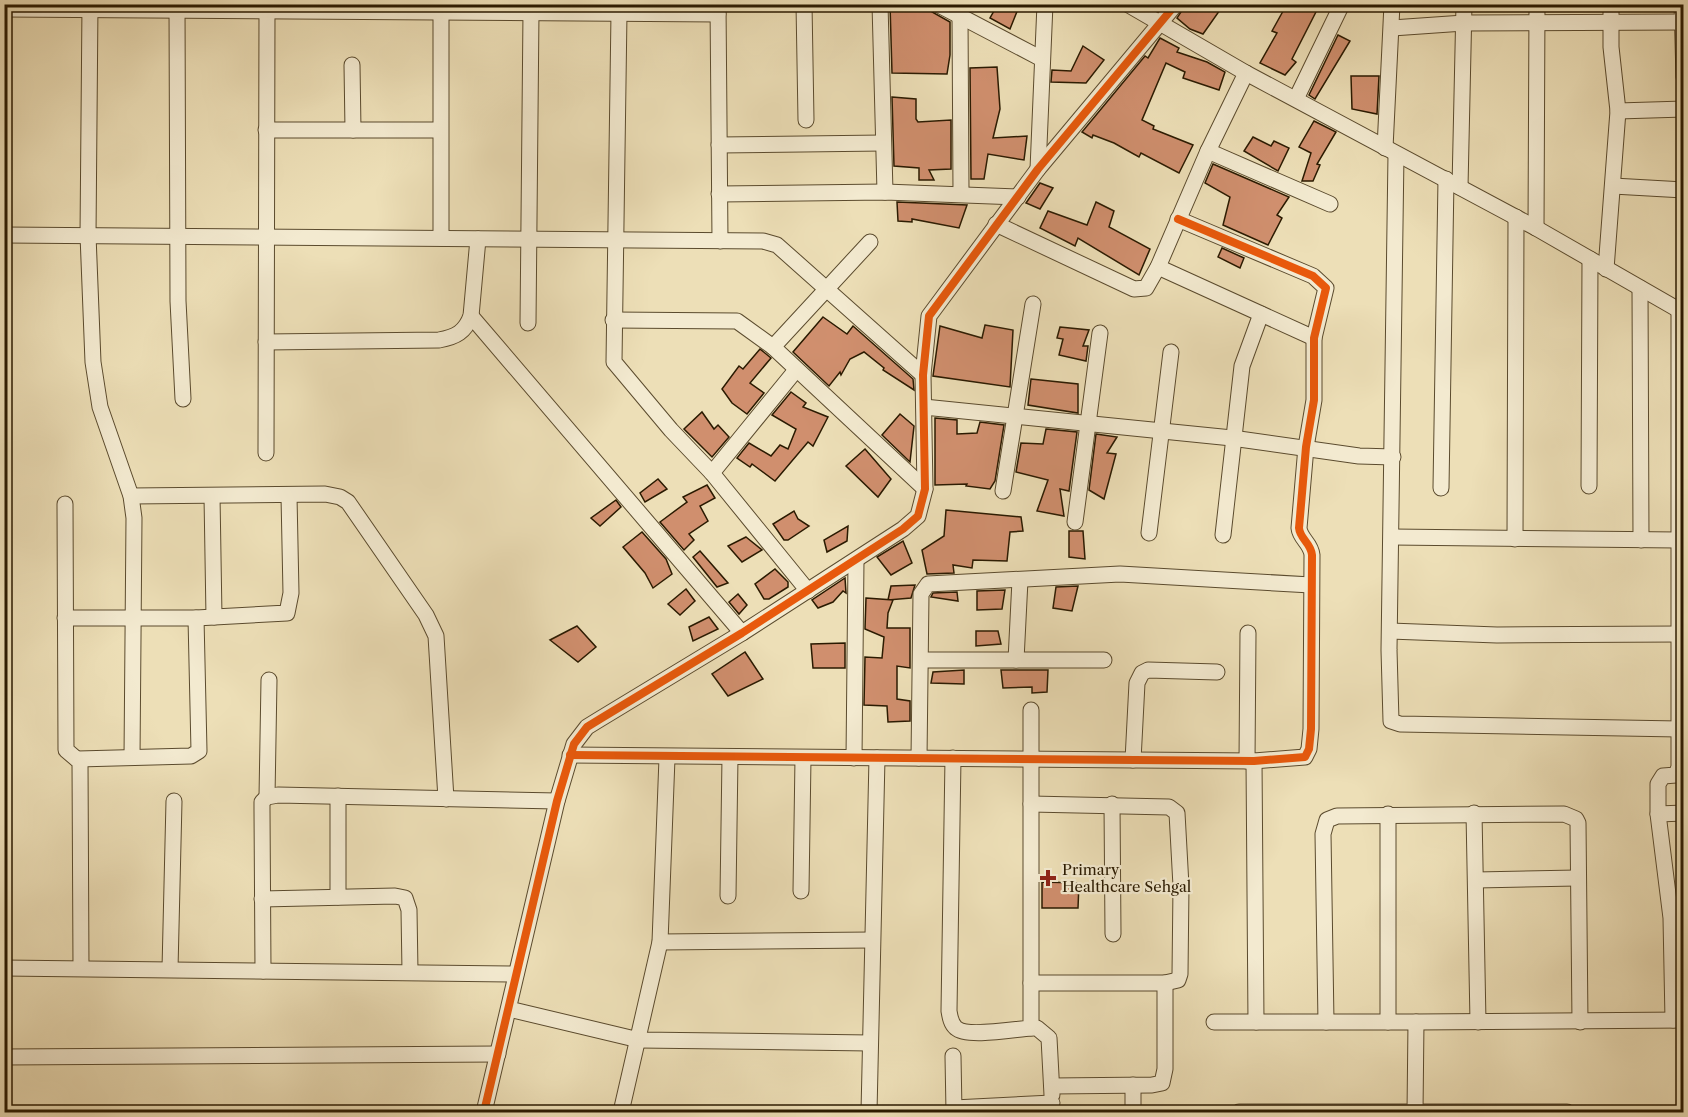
<svg xmlns="http://www.w3.org/2000/svg" width="1688" height="1117" font-family="'Libre Caslon Text',serif">
	<rect width="100%" height="100%" fill="#eddfb7"/>
	<filter id="stains"><feTurbulence type="fractalNoise" baseFrequency=".00333" numOctaves="4"/><feColorMatrix values="0 0 0 0 .2 0 0 0 0 .09 0 0 0 0 .02 0 0 0 .5 -.17"/></filter>
	<radialGradient id="worn" r=".72"><stop offset=".6" stop-color="#630" stop-opacity="0"/><stop offset="1" stop-color="#630" stop-opacity=".3"/></radialGradient>
	<g fill="#d08f6e" stroke="#2a1a01" stroke-width="1.5">
		<path d="M890,4H925L932,12L950,22V55L947,74L892,73Z"/>
		<path d="M998,4H1020L1010,29L990,18Z"/>
		<path d="M1186,4L1202,11L1205,5L1220,10L1203,34L1190,29L1177,18Z"/>
		<path d="M1287,4H1320L1292,59L1296,62L1285,75L1260,63L1277,33L1272,31Z"/>
		<path d="M1338,35L1350,41L1315,99L1309,95Z"/>
		<path d="M1160,38L1179,48L1177,52L1207,62L1225,72L1219,90L1183,78L1185,72L1166,63L1142,120L1154,126L1153,129L1193,145L1179,173L1141,153L1139,157L1114,143L1093,135L1092,138L1082,132L1145,56L1148,58Z"/>
		<path d="M1083,46L1104,60L1086,83L1051,82L1052,70L1071,71Z"/>
		<path d="M997,67L1000,109L993,138L1027,136L1024,160L988,154L984,179H971L970,68Z"/>
		<path d="M1351,76H1379L1377,114L1352,109Z"/>
		<path d="M892,97L916,99V119L918,122L951,120V169L929,170L934,180H919V168L894,166Z"/>
		<path d="M1314,121L1336,132L1317,164L1320,165L1313,181H1302L1311,153L1299,147Z"/>
		<path d="M1253,137L1271,146L1274,141L1289,148L1278,171L1244,151Z"/>
		<path d="M1213,164L1289,197L1277,215L1282,218L1268,245L1223,225L1230,197L1205,183Z"/>
		<path d="M1040,183L1053,188L1040,209L1026,203Z"/>
		<path d="M897,202L967,205L959,228L912,219V222L898,221Z"/>
		<path d="M1096,202L1114,211L1109,227L1150,249L1139,275L1078,238L1075,246L1040,228L1048,211L1087,225Z"/>
		<path d="M1222,248L1244,258L1240,268L1218,257Z"/>
		<path d="M823,317L847,334L853,326L913,379L914,390L883,370L884,368L864,352L850,359L841,375L840,372L829,386L793,352Z"/>
		<path d="M985,325L1013,330L1010,387L933,376L940,326L982,338Z"/>
		<path d="M1060,327L1089,330L1083,346H1088L1086,361L1059,355L1063,339L1057,338Z"/>
		<path d="M760,349L771,358L750,383L764,393L747,414L732,403L722,389L739,366L743,369Z"/>
		<path d="M1031,379L1078,384V413L1028,405Z"/>
		<path d="M791,392L806,403L803,407L828,417L813,446L808,442L775,481L752,464L750,467L737,458L749,443L771,456L780,445L788,449L796,429L772,415Z"/>
		<path d="M702,412L714,429L718,425L729,437L712,457L684,429Z"/>
		<path d="M900,414L914,426L910,462L882,435Z"/>
		<path d="M935,418L957,420V434L977,433L980,422L1004,425L995,481L990,489L966,486L967,484L935,485Z"/>
		<path d="M1046,429L1077,432L1069,491L1060,489L1064,516L1037,511L1048,480L1016,472L1021,443L1043,444Z"/>
		<path d="M1096,434L1117,437L1107,453L1116,454L1104,499L1089,490Z"/>
		<path d="M865,449L891,479L878,497L846,466Z"/>
		<path d="M658,479L667,489L645,502L640,493Z"/>
		<path d="M707,485L715,498L700,506L708,521L689,534L694,540L684,550L660,522L687,502L683,497Z"/>
		<path d="M616,500L621,507L600,526L591,518Z"/>
		<path d="M946,510L1021,517L1023,531L1010,532L1007,561L973,560L972,568L953,565L954,573L927,574L922,550L944,536Z"/>
		<path d="M794,511L798,519L809,526L788,540H784L773,524Z"/>
		<path d="M848,526L847,541L827,552L824,540Z"/>
		<path d="M1069,531H1083L1085,559L1069,557Z"/>
		<path d="M642,532L666,559L672,574L653,588L645,573L623,547Z"/>
		<path d="M746,537L762,550L742,562L728,546Z"/>
		<path d="M903,541L912,563L891,575L877,557Z"/>
		<path d="M700,551L728,583L717,587L693,557Z"/>
		<path d="M775,569L788,582V587L769,599H764L755,584Z"/>
		<path d="M845,578L846,593L843,591L833,602L818,608L812,600Z"/>
		<path d="M915,585L911,598L888,600L891,586Z"/>
		<path d="M1078,586L1072,611L1053,608L1056,587Z"/>
		<path d="M686,589L695,601L680,615L668,604Z"/>
		<path d="M1005,590L1002,609L977,610V591Z"/>
		<path d="M957,592L958,601L931,597L933,593Z"/>
		<path d="M738,594L747,605L739,614L729,602Z"/>
		<path d="M866,598L893,600L888,613L887,628H910V668L897,666V699L910,701V721L888,722L887,706L864,705L865,657L882,658L884,637L865,629Z"/>
		<path d="M709,617L718,629L693,641L689,627Z"/>
		<path d="M577,626L596,647L578,662L550,640Z"/>
		<path d="M976,631H998L1001,644L976,646Z"/>
		<path d="M845,643V668H813L811,644Z"/>
		<path d="M745,652L763,679L728,696L712,674Z"/>
		<path d="M964,670V684L931,683L933,672Z"/>
		<path d="M1001,670H1048L1047,692L1032,693V687L1003,688Z"/>
		<path d="M1042,882L1079,883L1078,908H1042Z"/>
	</g>
	<g fill="none" stroke-linecap="round" stroke-linejoin="round">
		<g stroke="#5b4b2e" stroke-width="17">
			<g id="minor">
				<path d="M90,4L88,235L93,362L100,407L131,496L134,518L132,757"/>
				<path d="M177,4L178,301L183,399"/>
				<path d="M718,4L720,241"/>
				<path d="M804,4L806,120"/>
				<path d="M880,4L885,192"/>
				<path d="M937,4L1042,59"/>
				<path d="M1127,4L1246,73L1536,228L1684,313"/>
				<path d="M1682,4L1684,77"/>
				<path d="M4,9L718,14"/>
				<path d="M619,13L614,362L671,430L712,473L808,591"/>
				<path d="M960,16L961,193"/>
				<path d="M1392,28L1464,23L1684,22"/>
				<path d="M352,65L353,130"/>
				<path d="M1296,99L1342,4"/>
				<path d="M1618,111L1684,109"/>
				<path d="M266,130H439"/>
				<path d="M719,145L883,143"/>
				<path d="M1385,148L1392,4"/>
				<path d="M1208,151L1330,204"/>
				<path d="M1396,154L1389,650L1391,721L1400,724L1679,729"/>
				<path d="M1038,169L1045,4"/>
				<path d="M1613,186L1684,190"/>
				<path d="M1460,187L1464,4"/>
				<path d="M719,194L885,192L1018,197"/>
				<path d="M996,224L1134,289L1146,288L1158,267L1208,151L1246,73"/>
				<path d="M1536,228L1537,4"/>
				<path d="M4,235L763,241L777,245L923,375"/>
				<path d="M441,238V10"/>
				<path d="M1158,267L1314,338"/>
				<path d="M1606,269L1618,111L1611,47V4"/>
				<path d="M1640,288L1641,540"/>
				<path d="M471,316L742,633"/>
				<path d="M613,320L737,321L773,347L925,489"/>
				<path d="M528,323L531,12"/>
				<path d="M266,342L439,340C456,337 465,332 471,316L478,239"/>
				<path d="M773,347L870,242"/>
				<path d="M924,407L1232,438L1359,456L1393,457"/>
				<path d="M266,453L267,10"/>
				<path d="M712,473L796,370"/>
				<path d="M1589,486L1590,259"/>
				<path d="M1441,488L1446,179"/>
				<path d="M1003,491L1033,304"/>
				<path d="M131,496L325,494L340,497L348,502L426,615L436,636L446,799"/>
				<path d="M212,496L214,617"/>
				<path d="M65,504L66,750L80,762L81,968"/>
				<path d="M1075,522L1100,333"/>
				<path d="M1149,533L1171,352"/>
				<path d="M1223,535L1242,366L1261,314"/>
				<path d="M1392,537L1678,540"/>
				<path d="M1515,539L1516,217"/>
				<path d="M65,618H196L287,613L291,593L289,496"/>
				<path d="M1390,631L1497,635L1680,634"/>
				<path d="M921,660H1104"/>
				<path d="M1016,660L1020,580"/>
				<path d="M570,755L1254,761L1305,757L1309,749L1311,729L1312,555C1311,543 1300,539 1299,528L1306,447L1314,400V338L1326,288L1313,276L1178,219"/>
				<path d="M854,758L856,560"/>
				<path d="M919,758L921,594L928,584L1120,574L1311,585"/>
				<path d="M953,758L949,1011C950,1017 951,1024 956,1028C967,1038 1015,1029 1031,1028V710"/>
				<path d="M78,759L191,756L199,751L196,618"/>
				<path d="M1133,760L1137,683L1142,673L1148,670L1217,672"/>
				<path d="M1247,761L1248,633"/>
				<path d="M1254,761L1256,1022"/>
				<path d="M267,797L269,680"/>
				<path d="M1031,804L1169,807L1177,813L1181,886L1180,974L1178,980L1165,983"/>
				<path d="M1112,804L1113,934"/>
				<path d="M1474,813L1478,1022"/>
				<path d="M1388,814V1022"/>
				<path d="M1658,814L1684,813"/>
				<path d="M1476,880L1577,878"/>
				<path d="M801,891L803,758"/>
				<path d="M728,896L730,757"/>
				<path d="M338,897V796"/>
				<path d="M262,899L395,896L405,898L409,910L410,972"/>
				<path d="M660,942L872,940"/>
				<path d="M4,968L516,974"/>
				<path d="M170,969L174,801"/>
				<path d="M263,971L262,810V802L267,797L278,795L557,801"/>
				<path d="M1031,983H1165V1069L1162,1083L1152,1085L1052,1086"/>
				<path d="M509,1009L639,1040L870,1043"/>
				<path d="M1673,1020L1671,918L1658,814V784L1663,776L1676,775L1679,767V311"/>
				<path d="M1214,1022H1416L1415,1112"/>
				<path d="M1326,1022L1323,834L1327,820L1337,816L1564,814L1576,819L1578,823L1580,1022"/>
				<path d="M1416,1022L1684,1020"/>
				<path d="M1031,1028H1037L1049,1038L1052,1095"/>
				<path d="M953,1056L954,1112"/>
				<path d="M4,1057L498,1054"/>
				<path d="M1133,1085V1112"/>
				<path d="M954,1108L1052,1103"/>
				<path d="M484,1112L557,801L574,744L587,727L600,719L742,633L903,529L918,516L925,489L923,375L929,316L1038,169L1176,4"/>
				<path d="M621,1112L660,942L667,758"/>
				<path d="M869,1112L877,758"/>
				<path d="M1239,1112H1567"/>
			</g>
		</g>
		<use href="#minor" stroke="#f3ead0" stroke-width="15"/>
		<g stroke="#f3ead0" stroke-width="11">
			<g id="cycleway">
				<path d="M570,755L1254,761L1305,757L1309,749L1311,729L1312,555C1311,543 1300,539 1299,528L1306,447L1314,400V338L1326,288L1313,276L1178,219"/>
				<path d="M484,1112L557,801L574,744L587,727L600,719L742,633L903,529L918,516L925,489L923,375L929,316L1038,169L1176,4"/>
			</g>
		</g>
		<use href="#cycleway" stroke="#e8590c" stroke-width="8"/>
	</g>
	<path fill="#8f2418" stroke="#f3ead0" stroke-width="2" d="M1045 869h6v6h6v6h-6v6h-6v-6h-6v-6h6z"/>
	<g text-anchor="middle" dominant-baseline="central" stroke-width="4.5" stroke-linejoin="round" paint-order="stroke">
		<g font-size="15" fill="#2a1a01" stroke="#f3ead0" text-anchor="start">
			<text x="1062" y="869">Primary<tspan x="1062" dy="17">Healthcare Sehgal</tspan></text>
		</g>
	</g>
	<rect width="1688" height="1117" fill="none" stroke="#eddfb7" stroke-width="24"/>
	<rect x="6" y="6" width="1676" height="1105" fill="none" stroke="#2a1a01" stroke-width="3"/>
	<rect x="12" y="12" width="1664" height="1093" fill="none" stroke="#2a1a01" stroke-width="1.5"/>
	<rect width="100%" height="100%" filter="url(#stains)"/>
	<rect width="100%" height="100%" fill="url(#worn)"/>
</svg>
